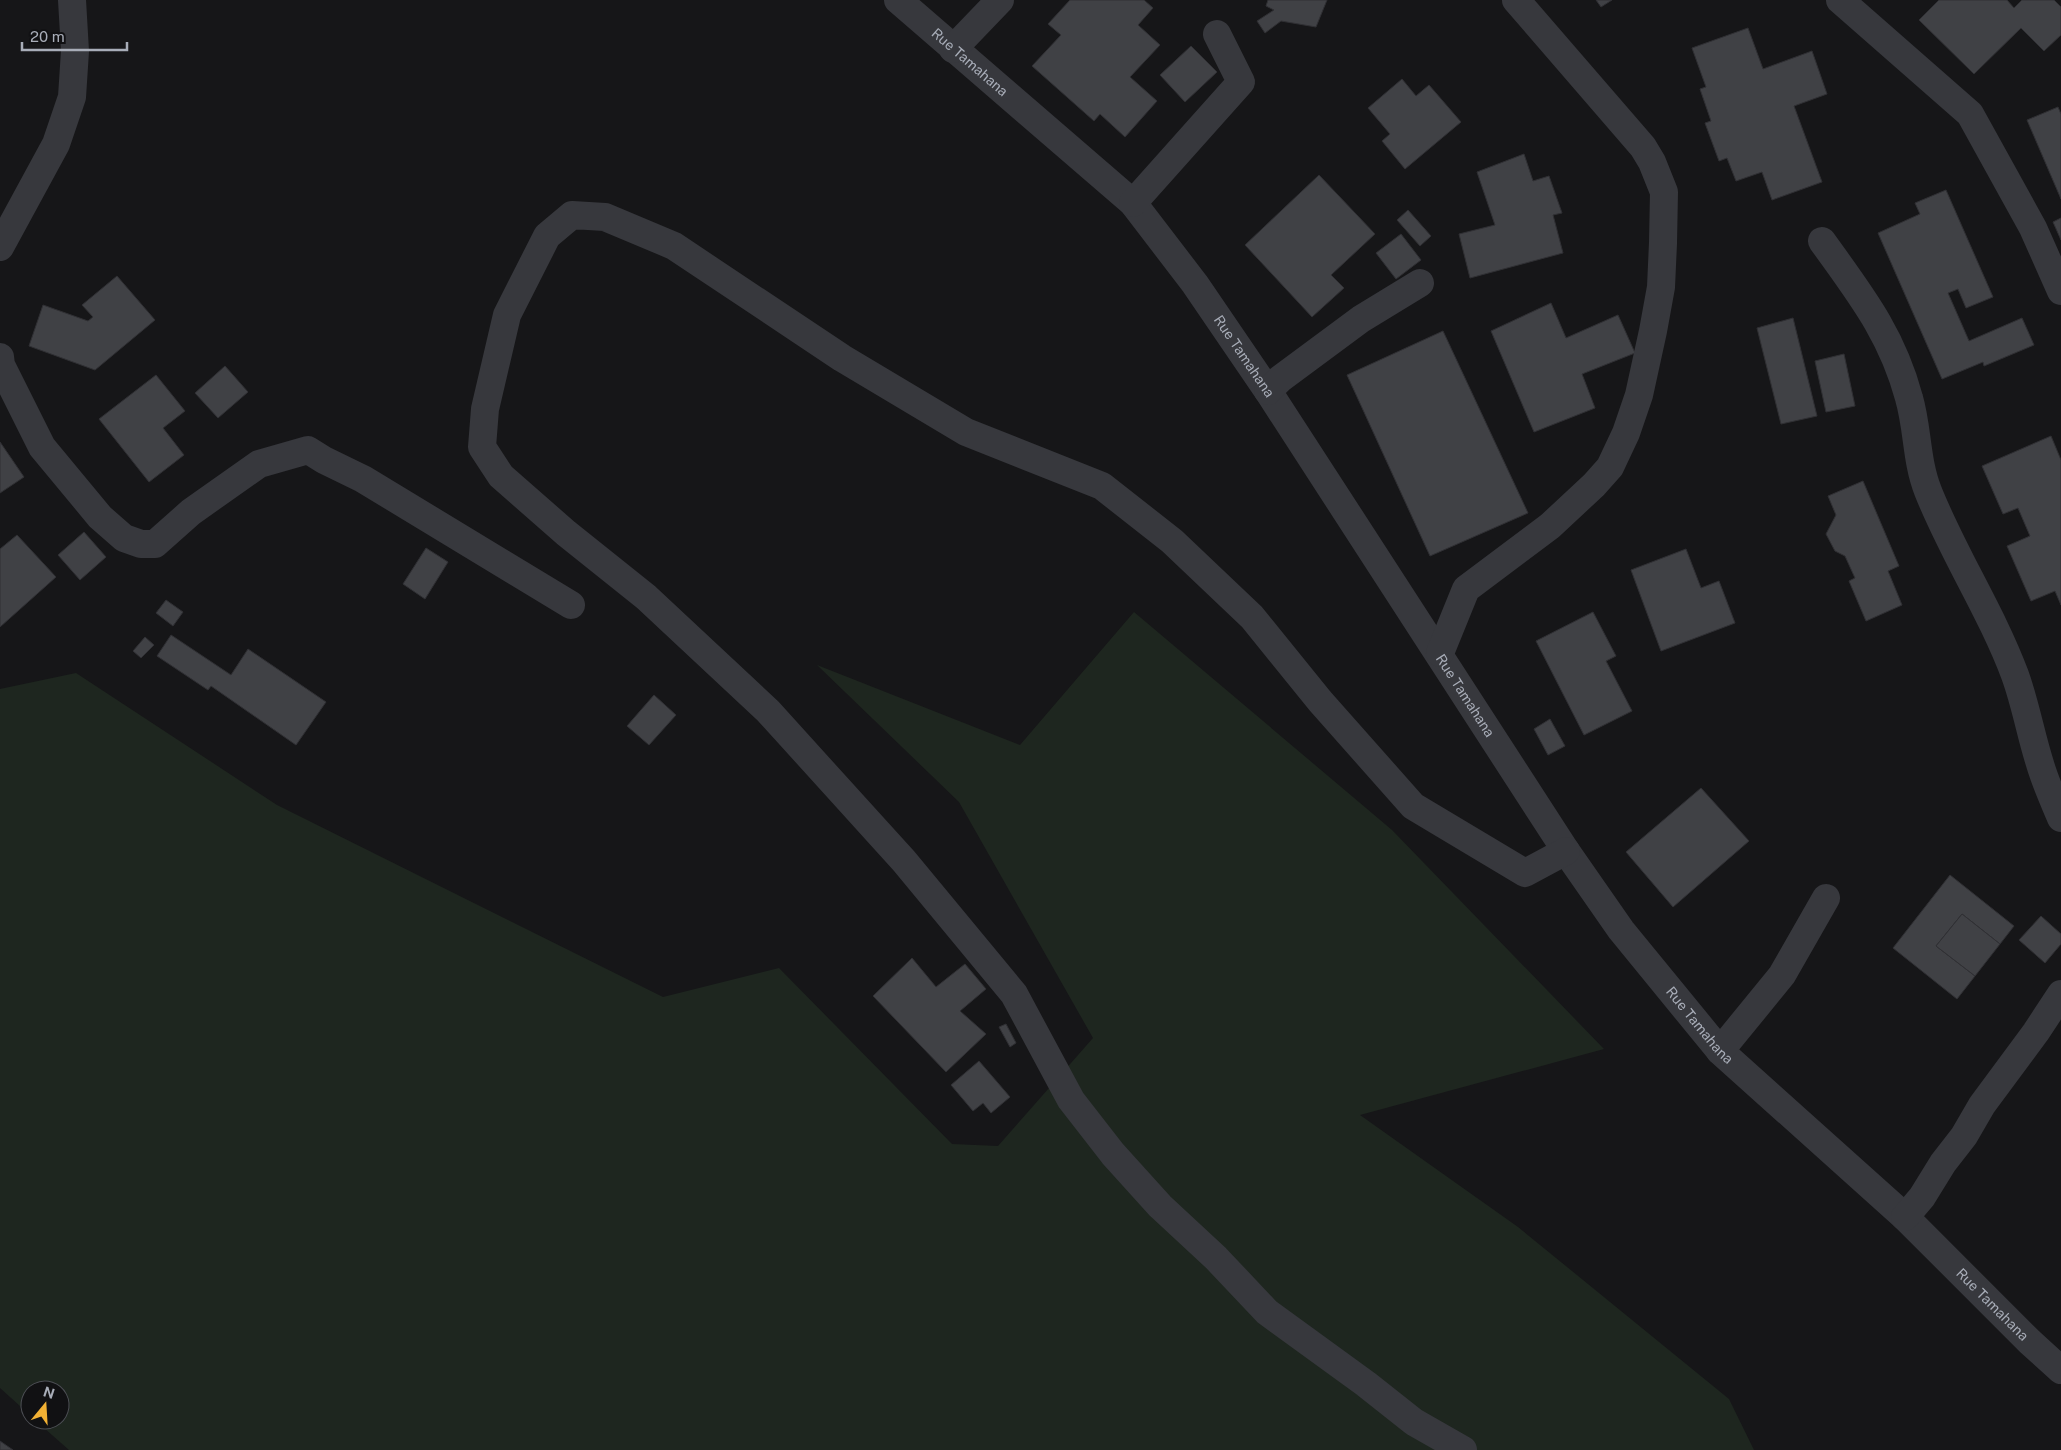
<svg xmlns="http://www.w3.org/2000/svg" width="2061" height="1450" font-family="'Public Sans',sans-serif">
	<rect width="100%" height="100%" fill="#161618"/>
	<path fill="#1e261f" d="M1134,612L1392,830L1604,1049L1360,1115L1518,1227L1729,1399L1754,1450H69L35,1420H60V1390H30V1415L0,1388V689L76,673L277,805L663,997L779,968L952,1144L998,1146L1093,1038L959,802L817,665L1020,745Z"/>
	<g fill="#404145" stroke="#303034">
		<path d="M1070,0H1144L1153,8L1138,25L1160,45L1130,77L1157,101L1125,137L1100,114L1094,121L1032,66L1061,35L1048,24Z"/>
		<path d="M1268,0H1327L1316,27L1281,21L1265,33L1257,21L1274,10L1266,6Z"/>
		<path d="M1596,0H1612L1601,7Z"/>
		<path d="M1939,0H2007L2014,8L2022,0H2054L2061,7V35L2044,51L2021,28L1974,74L1919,20Z"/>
		<path d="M1748,28L1763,69L1812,51L1827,94L1794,106L1822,182L1772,200L1762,172L1736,181L1727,158L1719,161L1705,123L1711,121L1700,89L1706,87L1692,48Z"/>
		<path d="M1191,46L1217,72L1185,102L1160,75Z"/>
		<path d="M1402,79L1416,96L1429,85L1461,122L1405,169L1382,141L1390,134L1368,108Z"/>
		<path d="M2058,107L2061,114V199L2027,120Z"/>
		<path d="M1524,154L1533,181L1549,176L1562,213L1553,215L1563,253L1470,278L1459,234L1495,225L1477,172Z"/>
		<path d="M1319,175L1375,234L1331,275L1344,288L1312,317L1245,245Z"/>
		<path d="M1946,190L1993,297L1966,308L1958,289L1948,293L1969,341L2022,318L2034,345L1984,366L1983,362L1942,379L1878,233L1920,214L1915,203Z"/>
		<path d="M1408,210L1431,236L1420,246L1397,220Z"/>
		<path d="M2061,218V240L2053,222Z"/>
		<path d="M1401,234L1421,260L1396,279L1376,253Z"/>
		<path d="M117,276L155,320L95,370L29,346L43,305L88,321L93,317L82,305Z"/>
		<path d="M1551,303L1566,338L1618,315L1635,353L1582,374L1595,408L1534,432L1491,331Z"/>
		<path d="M1793,318L1817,416L1781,424L1757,328Z"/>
		<path d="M1443,331L1528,513L1430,556L1347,375Z"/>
		<path d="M1844,354L1855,406L1826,412L1815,361Z"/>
		<path d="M225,366L248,392L218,418L195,393Z"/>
		<path d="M156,375L185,411L163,428L184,455L149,482L99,419Z"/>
		<path d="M2051,436L2061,460V605L2055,591L2031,601L2007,546L2030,536L2018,508L2003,514L1982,466Z"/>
		<path d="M0,442L24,477L0,493Z"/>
		<path d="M1863,481L1899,566L1888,571L1902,605L1866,621L1849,581L1855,578L1845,556L1835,551L1826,534L1836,515L1828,496Z"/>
		<path d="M84,532L106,557L80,580L58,555Z"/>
		<path d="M17,535L56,577L0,627V549Z"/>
		<path d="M426,548L448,562L425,599L403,584Z"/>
		<path d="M1686,549L1701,588L1719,581L1735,623L1661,651L1631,570Z"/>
		<path d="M166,600L183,612L173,626L156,613Z"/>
		<path d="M1593,612L1616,656L1606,661L1632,711L1584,735L1536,641Z"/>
		<path d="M171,635L231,675L248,649L326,702L296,745L211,686L208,690L157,656Z"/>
		<path d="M145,637L154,645L141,658L133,651Z"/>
		<path d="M654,695L676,715L649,745L627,726Z"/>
		<path d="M1550,719L1565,746L1548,755L1534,729Z"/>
		<path d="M1701,788L1749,841L1673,907L1626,852Z"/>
		<path d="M1950,875L2014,926L2000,944L1962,914L1936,946L1975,976L1957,999L1893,948Z"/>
		<path d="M1962,914L2000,944L1975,976L1936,946Z"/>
		<path d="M2041,916L2061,934V944L2045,963L2019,940Z"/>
		<path d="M912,958L936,987L965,964L986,989L960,1011L986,1034L946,1072L873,996Z"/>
		<path d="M1006,1024L1016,1043L1010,1047L999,1027Z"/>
		<path d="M979,1061L1010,1097L991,1113L983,1103L973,1111L951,1085Z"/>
		<path d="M0,1441L13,1450H0Z"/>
	</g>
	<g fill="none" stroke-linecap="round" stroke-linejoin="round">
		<g stroke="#37383d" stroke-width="28">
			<path id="s1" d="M898,0L1133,203L1195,284L1268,391L1566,851L1621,930L1720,1051L1905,1217L2030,1342L2061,1370"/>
			<path d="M1840,0L1970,114L2033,228L2061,291"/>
			<path d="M953,49L1000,0"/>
			<path d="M1133,203L1241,82L1217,34"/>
			<path d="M1822,241C1860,294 1892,334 1909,398C1918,429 1916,461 1928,491C1953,554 1991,611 2015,675C2027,708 2032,743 2044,776C2049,790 2055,804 2061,818"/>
			<path d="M0,247L56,144L72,97L75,51L72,0"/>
			<path d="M0,357L1,365L42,447L100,517L124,538L141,544H155L191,512L259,464L308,450L324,460L363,479L571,605"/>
			<path d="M1268,391L1280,379L1361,319L1420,283"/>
			<path d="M1440,653L1466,589L1550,526L1594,485L1610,467L1626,433L1639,395L1653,331L1661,287L1663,243L1664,192L1652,162L1643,147L1516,0"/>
			<path d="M1720,1051L1782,975L1826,898"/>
			<path d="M1905,1217L1922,1197L1943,1163L1964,1136L1982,1105L2036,1032L2061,994"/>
			<path d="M1463,1450L1414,1422L1366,1384L1267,1312L1216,1258L1160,1206L1113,1154L1071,1100L1014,994L904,861L768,711L646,597L566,533L501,476L482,447L485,409L507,315L547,236L572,215L605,217L674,246L842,358L966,432L1102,486L1172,541L1252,617L1320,701L1413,806L1525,873L1566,851"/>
		</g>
	</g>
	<g text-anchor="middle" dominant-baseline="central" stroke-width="4" stroke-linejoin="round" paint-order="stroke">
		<g font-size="14" fill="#a8adb8" stroke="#111113">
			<text stroke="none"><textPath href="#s1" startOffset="95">Rue Tamahana</textPath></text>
			<text stroke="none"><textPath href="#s1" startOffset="500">Rue Tamahana</textPath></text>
			<text stroke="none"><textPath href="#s1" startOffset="905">Rue Tamahana</textPath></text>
			<text stroke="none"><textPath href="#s1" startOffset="1310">Rue Tamahana</textPath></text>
			<text stroke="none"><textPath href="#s1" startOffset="1715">Rue Tamahana</textPath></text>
		</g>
	</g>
	<g transform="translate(45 1405) rotate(18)"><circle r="24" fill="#111113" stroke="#4d4f55"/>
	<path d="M0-4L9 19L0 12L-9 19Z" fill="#f2b134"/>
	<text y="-8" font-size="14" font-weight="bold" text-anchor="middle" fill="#a8adb8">N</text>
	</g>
	<path d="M22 42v8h105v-8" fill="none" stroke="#a8adb8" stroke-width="2.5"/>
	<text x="30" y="42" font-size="15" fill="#a8adb8" stroke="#111113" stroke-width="4" paint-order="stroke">20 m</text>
</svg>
